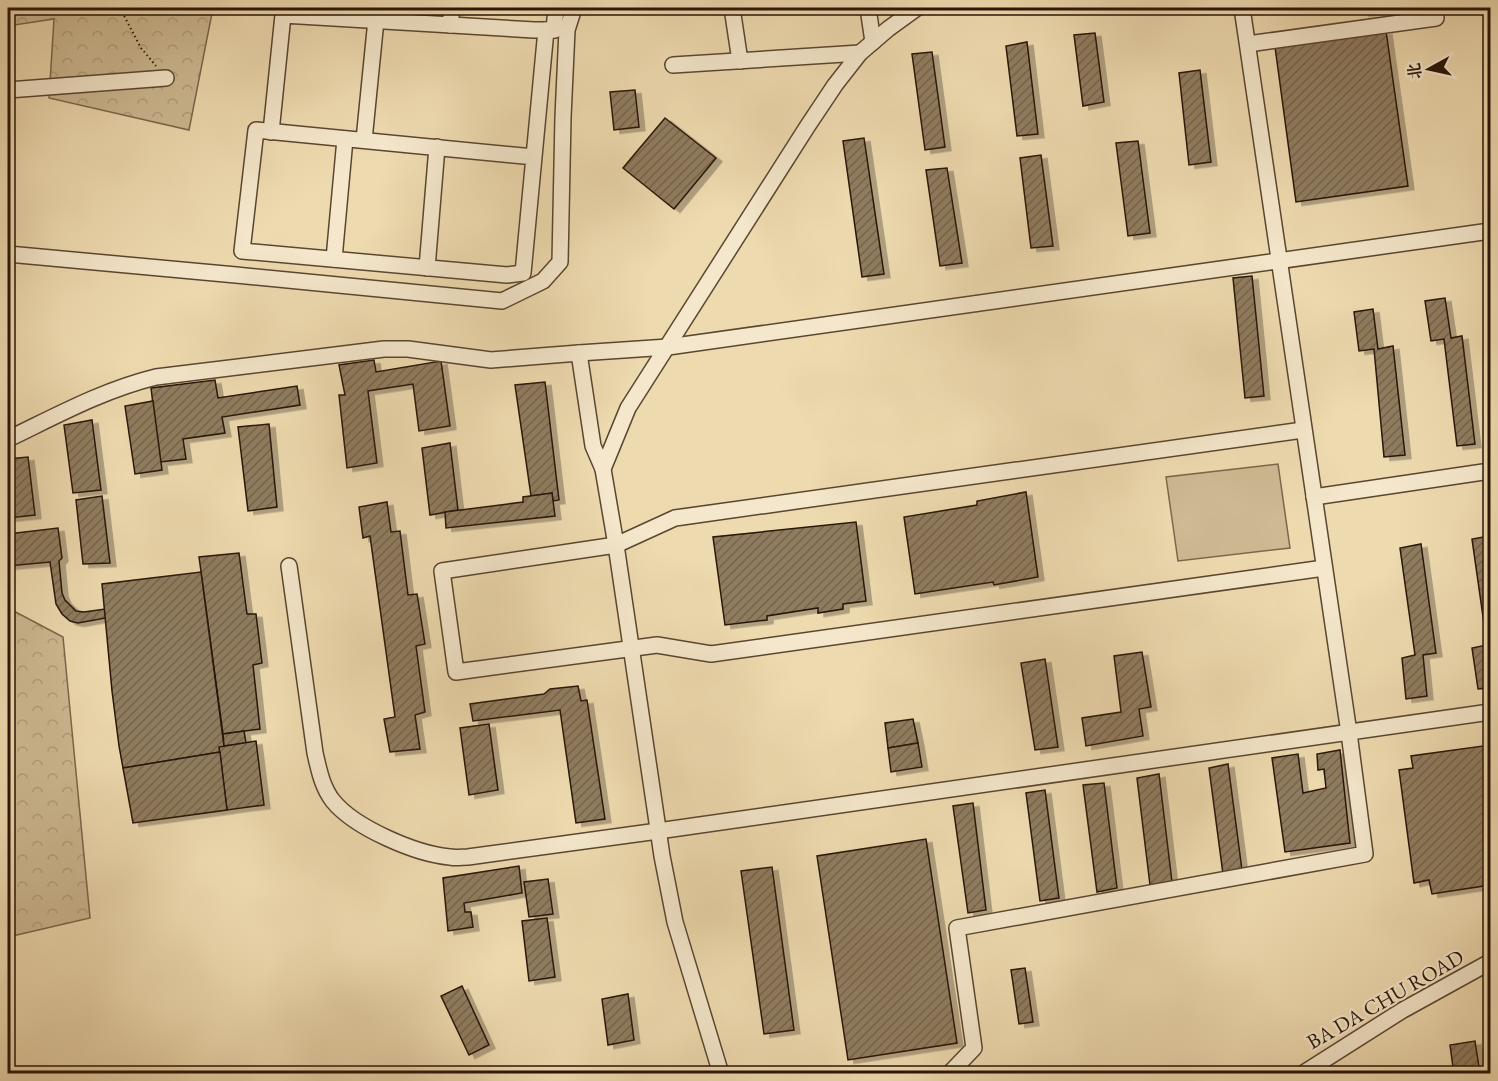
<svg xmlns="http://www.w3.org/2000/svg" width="1498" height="1081" font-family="'EB Garamond','Noto Serif SC',serif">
	<defs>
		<pattern id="forest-crowns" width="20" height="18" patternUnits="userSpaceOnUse" patternTransform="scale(1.5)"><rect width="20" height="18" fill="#cdb992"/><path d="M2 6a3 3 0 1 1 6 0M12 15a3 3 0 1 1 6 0" fill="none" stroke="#b09e7c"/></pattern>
		<pattern id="building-hatch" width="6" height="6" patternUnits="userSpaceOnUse" patternTransform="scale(1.5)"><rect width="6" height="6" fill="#8f7b5e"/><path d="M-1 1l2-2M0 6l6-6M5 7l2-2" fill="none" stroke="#75644c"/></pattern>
		<filter id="shadow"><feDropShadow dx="6" dy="3.5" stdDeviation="0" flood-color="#0004"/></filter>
	</defs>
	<rect width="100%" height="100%" fill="#eedaaf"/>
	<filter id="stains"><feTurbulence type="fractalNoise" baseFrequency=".00333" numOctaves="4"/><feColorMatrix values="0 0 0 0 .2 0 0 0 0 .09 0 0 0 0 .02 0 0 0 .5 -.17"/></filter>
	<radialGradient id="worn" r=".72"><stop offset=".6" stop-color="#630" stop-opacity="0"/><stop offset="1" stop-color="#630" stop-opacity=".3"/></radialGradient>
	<path fill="#cdb992" stroke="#7b674c" stroke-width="1.5" d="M1278,464L1290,548L1178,561L1166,477Z"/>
	<g fill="url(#forest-crowns)" stroke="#7b674c" stroke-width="1.5">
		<path d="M8,8H213L189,130L49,98L54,19L8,26Z"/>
		<path d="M8,608L63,637L90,918L8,937Z"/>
	</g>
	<g fill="url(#building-hatch)" stroke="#291507" stroke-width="1.5" filter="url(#shadow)">
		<path d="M1362,8H1399L1363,13Z"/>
		<path d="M1386,31L1408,186L1296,202L1275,47Z"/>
		<path d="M1095,33L1104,102L1083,106L1074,35Z"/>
		<path d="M1027,42L1038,134L1017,136L1006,46Z"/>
		<path d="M932,52L945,147L925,150L912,54Z"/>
		<path d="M1200,70L1211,162L1189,165L1179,73Z"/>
		<path d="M635,90L639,127L614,130L610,92Z"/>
		<path d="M665,118L716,158L674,209L623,168Z"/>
		<path d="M864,138L884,274L862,277L843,141Z"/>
		<path d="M1138,141L1150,233L1128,236L1116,143Z"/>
		<path d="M1041,155L1053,246L1031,248L1020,158Z"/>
		<path d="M947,168L962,263L940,266L926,170Z"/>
		<path d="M1252,276L1264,396L1245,398L1233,278Z"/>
		<path d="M1445,298L1451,338L1462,336L1475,444L1457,446L1444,339L1431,341L1425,301Z"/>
		<path d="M1373,309L1378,349L1393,346L1405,455L1384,457L1374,349L1359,351L1354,312Z"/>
		<path d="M374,360L376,372L441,361L450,426L419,431L413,384L368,391L377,463L347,468L339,395H345L339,365Z"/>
		<path d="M215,380L218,398L297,386L300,405L222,417L225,433L183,439L186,459L160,462L151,388Z"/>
		<path d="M545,382L559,500L553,501L552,493L531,496L515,385Z"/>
		<path d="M153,401L162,470L135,474L125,406Z"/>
		<path d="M92,420L101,490L73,493L64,425Z"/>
		<path d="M269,424L277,507L248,511L238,427Z"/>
		<path d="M450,443L458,510L430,515L422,448Z"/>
		<path d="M28,457L35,515L8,518V459Z"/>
		<path d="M1026,492L1038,577L994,585L993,582L915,594L904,517L977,505V501Z"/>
		<path d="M552,493L555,516L446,528L445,512L523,502V497Z"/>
		<path d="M102,496L110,563L83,564L76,500Z"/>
		<path d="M387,502L391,532L400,531L408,595L417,594L425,644L416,646L425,712L415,715L420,749L390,752L384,719L395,717L370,536L363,538L359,507Z"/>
		<path d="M856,522L866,601L843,604V609L818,613V608L767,616V620L725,625L713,537Z"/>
		<path d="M58,528L62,558L59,561L62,593L65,600L76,611L84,612L105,609L106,618L78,623L70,621L62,614L56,604L50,562L8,566V534Z"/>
		<path d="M1490,536V688L1478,689L1472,648L1487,645L1472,539Z"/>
		<path d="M1421,544L1436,653L1423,655L1427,696L1406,699L1402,658L1415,655L1400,548Z"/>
		<path d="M239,553L247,614H256L262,663L253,665L260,729L223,734L199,557Z"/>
		<path d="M201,572L224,746L220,752L123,768L119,746L112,691L102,584Z"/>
		<path d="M1142,652L1151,707L1139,709L1143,736L1086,746L1082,718L1121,712L1114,656Z"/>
		<path d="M1045,659L1058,747L1035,750L1021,663Z"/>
		<path d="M578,686L581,701L587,700L605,819L576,823L560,710L473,721L470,704L544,694L550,689Z"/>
		<path d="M913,719L918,743L888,748L885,723Z"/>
		<path d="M489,724L498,790L469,795L460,728Z"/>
		<path d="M244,731L246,743L224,746L223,734Z"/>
		<path d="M256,741L264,805L227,810L219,747Z"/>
		<path d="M918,743L922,767L891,772L888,748Z"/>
		<path d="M1490,745V885L1432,894L1429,880L1414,883L1399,770L1413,768L1411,756Z"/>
		<path d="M1340,750L1350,843L1285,852L1272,758L1298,754L1303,793L1326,788L1324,769L1318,770L1317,754Z"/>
		<path d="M220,752L227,810L133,823L123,768Z"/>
		<path d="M1228,764L1242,870L1223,874L1209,768Z"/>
		<path d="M1159,774L1172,882L1150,885L1137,778Z"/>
		<path d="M1104,783L1117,888L1097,892L1083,785Z"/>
		<path d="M1045,790L1059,898L1040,901L1026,793Z"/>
		<path d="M973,803L986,910L968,913L953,806Z"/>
		<path d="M926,839L957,1043L848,1060L817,856Z"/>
		<path d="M519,866L522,893L464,903L465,912H471L473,927L448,931L443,878Z"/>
		<path d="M772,867L794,1030L764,1034L741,871Z"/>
		<path d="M548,879L553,914L529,917L524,882Z"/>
		<path d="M547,918L555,977L529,981L522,921Z"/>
		<path d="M1025,968L1033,1022L1019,1024L1011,970Z"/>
		<path d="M462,986L489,1045L469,1055L441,996Z"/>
		<path d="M628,994L634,1040L608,1045L602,999Z"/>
		<path d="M1475,1041L1480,1074H1454L1450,1045Z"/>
	</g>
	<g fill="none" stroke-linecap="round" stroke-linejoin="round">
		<g stroke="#5a4631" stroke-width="18">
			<g id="minor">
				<path d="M732,8L740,61"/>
				<path d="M868,8L873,42"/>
				<path d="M450,25L452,8"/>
				<path d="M554,30L556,8"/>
				<path d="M1248,44L1436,18L1434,8"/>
				<path d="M673,65L860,53"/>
				<path d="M8,90L166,78"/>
				<path d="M271,132L283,15L534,30H555"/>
				<path d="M364,140L376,20"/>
				<path d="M534,157L256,130L242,251L507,275L523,273L546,30"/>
				<path d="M8,254L236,275L502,301L543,281L560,262L563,117L567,30L574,8"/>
				<path d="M334,259L345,139"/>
				<path d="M427,268L437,147"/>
				<path d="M579,353L668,347L1490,231"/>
				<path d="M1303,430L675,518L616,545L442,571L456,672L657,645L711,654L1324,568"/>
				<path d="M8,439C56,416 103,390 156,377L384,349H408L491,360L579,353L593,446L603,469"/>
				<path d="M1314,497L1490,471"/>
				<path d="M289,566L315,753C319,770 322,787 333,801C355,828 416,854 450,857C456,858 462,857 468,857L658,831L1490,712"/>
				<path d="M721,1074L675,922L662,856L616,545L603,469L628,408L807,127L835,85L860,53L888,29L917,8"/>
				<path d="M949,1074L974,1048L957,928L1365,854L1349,733L1242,8"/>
				<path d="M1302,1074L1403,1010L1490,962"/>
			</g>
		</g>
		<path stroke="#291507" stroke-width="2" stroke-dasharray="1.5 3" stroke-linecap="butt" d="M120,8L141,48L156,66"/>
		<use href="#minor" stroke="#f4e7cb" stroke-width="15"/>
	</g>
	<g text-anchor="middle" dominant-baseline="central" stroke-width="4.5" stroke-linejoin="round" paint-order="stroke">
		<g font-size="21" fill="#291507" stroke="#f4e7cb">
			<text transform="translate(1385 999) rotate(-30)">BA DA CHU ROAD</text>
		</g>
	</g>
	<rect width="1498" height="1081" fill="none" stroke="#eedaaf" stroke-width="30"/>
	<rect x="9" y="9" width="1480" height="1063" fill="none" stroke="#291507" stroke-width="3"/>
	<rect x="15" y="15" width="1468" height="1051" fill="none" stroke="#291507" stroke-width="1.5"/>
	<g transform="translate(1429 69) rotate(262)" stroke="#f4e7cb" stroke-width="4.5" paint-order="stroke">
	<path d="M0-4.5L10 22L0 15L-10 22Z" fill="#291507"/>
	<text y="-9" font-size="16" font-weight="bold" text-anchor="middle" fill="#291507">北</text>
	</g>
	<rect width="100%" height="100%" filter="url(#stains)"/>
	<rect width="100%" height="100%" fill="url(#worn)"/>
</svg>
